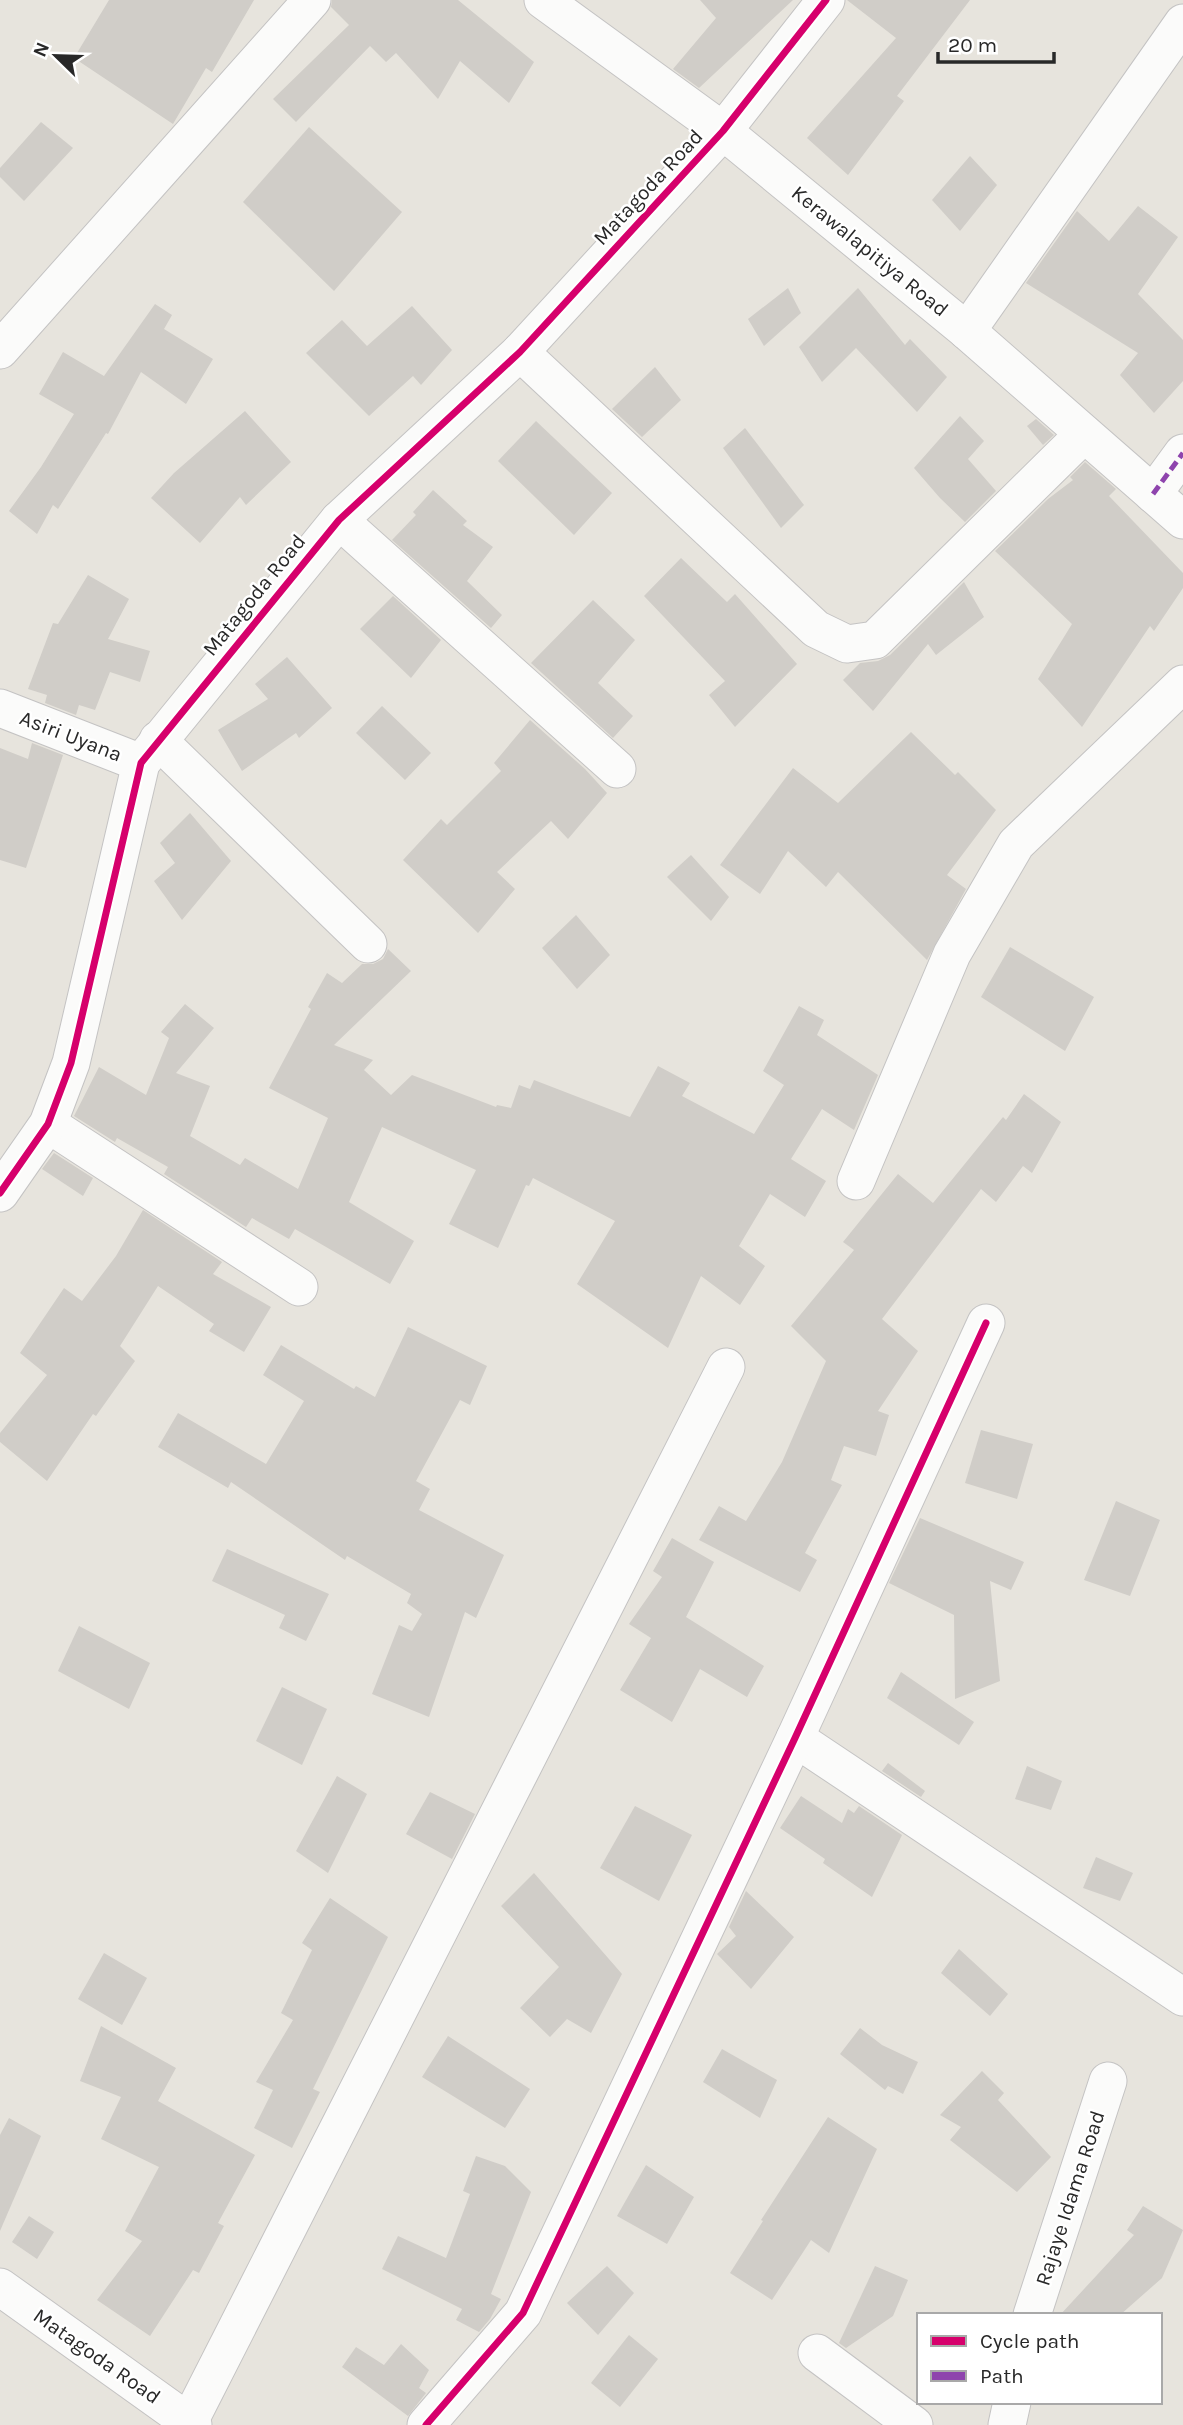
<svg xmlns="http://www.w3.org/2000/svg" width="1183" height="2425" font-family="Karla,sans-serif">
	<rect width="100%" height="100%" fill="#e7e4dd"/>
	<g fill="#d0cdc8">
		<path d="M109,0H254L212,72L206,68L173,124L74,58Z"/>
		<path d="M332,0H458L534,62L509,103L460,61L438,99L396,53L386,62L370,46L296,122L273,99L349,25L331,7Z"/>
		<path d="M700,0H793L699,88L673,69L716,18Z"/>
		<path d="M847,0H970L897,96L904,101L848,175L807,138L896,38Z"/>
		<path d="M41,122L73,148L24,201L0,177V168Z"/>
		<path d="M309,127L402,212L334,291L243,202Z"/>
		<path d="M970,156L997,185L960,231L932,200Z"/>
		<path d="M1138,206L1178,237L1138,294L1183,340V381L1154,413L1120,375L1138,353L1026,283L1077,211L1109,241Z"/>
		<path d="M788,288L801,313L764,346L748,319Z"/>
		<path d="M858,288L905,345L910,339L947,377L917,412L856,348L822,382L799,347Z"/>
		<path d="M155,304L172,315L164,329L213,359L186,404L141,372L108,434L106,433L58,509L53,505L37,534L9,511L41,467L74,414L39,394L63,352L104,376Z"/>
		<path d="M412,306L452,350L421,385L413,376L369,416L306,353L342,320L367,346Z"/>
		<path d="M655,367L681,400L642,437L612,409Z"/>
		<path d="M245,411L291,462L246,505L240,497L200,543L151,498L174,473Z"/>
		<path d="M960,416L984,441L968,459L996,491L965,522L940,498L914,468Z"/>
		<path d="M1036,419L1054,435L1043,445L1027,426Z"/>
		<path d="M536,421L612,493L574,535L498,461Z"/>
		<path d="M745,428L804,505L781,528L723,448Z"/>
		<path d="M1085,462L1116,489L1109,496L1183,573V588L1154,631L1150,626L1082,727L1038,679L1072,624L995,551L1048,499L1073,480L1070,477Z"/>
		<path d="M433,490L467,521L463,525L493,547L467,581L502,615L491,628L392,540L416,515L413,512Z"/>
		<path d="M681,558L727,602L735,594L797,664L735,727L709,695L725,681L644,596Z"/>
		<path d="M88,575L129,599L108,639L150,651L140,682L110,672L95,710L79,705L76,715L45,703L47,695L28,689L53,623L58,624Z"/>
		<path d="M964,582L984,617L936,655L928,644L873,711L843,680L860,663L878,661L890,655Z"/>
		<path d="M393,596L441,640L411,678L360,629Z"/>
		<path d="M593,600L635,640L598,683L633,716L613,738L531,663Z"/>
		<path d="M287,657L332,708L299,738L296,733L242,771L218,730L268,699L255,684Z"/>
		<path d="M382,706L431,753L405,780L356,733Z"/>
		<path d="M530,720L585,769L607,793L568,839L551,821L497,872L515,889L478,933L403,860L441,819L447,825L501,771L494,763Z"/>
		<path d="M911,732L955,775L958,772L996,810L947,875L966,889L927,960L838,872L826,887L788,851L760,894L720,865L793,768L838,803Z"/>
		<path d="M32,743L63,755L26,868L0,860V748L28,759Z"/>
		<path d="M190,813L231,861L182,920L154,881L175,863L160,843Z"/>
		<path d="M691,855L729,897L711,921L667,877Z"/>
		<path d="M576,915L610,955L577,989L542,948Z"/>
		<path d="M1010,947L1094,997L1065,1051L981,997Z"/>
		<path d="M388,949L411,971L334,1045L373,1060L364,1070L391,1095L412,1075L496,1107L497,1105L511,1108L519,1085L530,1089L534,1080L630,1117L658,1066L690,1083L682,1096L754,1134L784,1085L763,1071L799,1006L824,1020L817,1035L878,1075L854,1130L822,1109L791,1159L826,1181L805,1217L770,1194L739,1246L765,1266L740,1305L701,1276L668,1348L577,1284L615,1221L533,1178L529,1186L526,1185L498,1248L449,1224L476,1170L382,1127L349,1202L414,1241L390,1284L295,1229L289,1239L252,1218L246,1227L164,1174L168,1167L117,1138L115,1142L74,1116L99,1067L146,1095L169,1038L161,1032L185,1004L214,1028L176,1073L210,1086L190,1136L240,1165L245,1158L298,1189L328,1118L269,1088L311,1009L308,1007L327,973L342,983L362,964H373L383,959Z"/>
		<path d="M1024,1094L1061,1122L1032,1173L1023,1166L996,1202L981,1189L882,1319L918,1351L878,1411L889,1415L876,1456L844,1446L831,1480L842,1485L805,1553L817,1560L800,1592L699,1540L719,1506L746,1521L782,1462L826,1361L791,1326L854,1250L843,1242L898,1174L933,1203L1003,1117L1006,1120Z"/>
		<path d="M54,1153L93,1178L83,1196L42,1169Z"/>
		<path d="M143,1210L222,1262L213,1274L271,1307L244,1352L209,1331L214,1324L158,1286L120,1346L135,1361L96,1416L93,1414L47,1481L0,1442V1433L47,1375L20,1353L64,1288L82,1301L116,1256Z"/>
		<path d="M408,1327L487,1366L470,1405L460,1400L416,1481L430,1489L419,1510L504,1555L476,1618L465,1612L429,1717L372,1694L399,1625L412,1631L422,1614L407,1603L411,1594L347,1556L345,1560L231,1482L228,1488L158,1447L178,1413L266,1464L304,1401L263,1375L281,1345L354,1389L356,1386L375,1397Z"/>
		<path d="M981,1430L1033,1444L1017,1499L965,1483Z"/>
		<path d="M1116,1501L1160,1520L1130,1596L1084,1580Z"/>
		<path d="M920,1518L1024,1562L1011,1590L990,1581L1000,1681L955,1699L954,1615L889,1583Z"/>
		<path d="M672,1538L714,1562L686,1617L764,1666L747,1697L700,1669L672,1722L620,1690L651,1638L629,1624L662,1577L653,1571Z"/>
		<path d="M227,1549L329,1594L306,1641L279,1628L285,1615L212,1581Z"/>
		<path d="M79,1626L150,1663L129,1709L58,1671Z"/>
		<path d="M901,1672L974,1722L959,1745L887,1698Z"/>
		<path d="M282,1687L327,1709L302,1765L256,1741Z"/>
		<path d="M888,1763L925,1791L921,1797L882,1771Z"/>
		<path d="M1027,1766L1062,1781L1051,1810L1015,1799Z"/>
		<path d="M337,1776L367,1794L328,1873L296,1851Z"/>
		<path d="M430,1792L475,1814L452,1859L406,1834Z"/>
		<path d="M801,1796L842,1823L848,1809L854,1813L859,1806L902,1835L872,1897L823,1863L825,1859L780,1828Z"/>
		<path d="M635,1806L692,1835L659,1901L600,1868Z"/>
		<path d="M1096,1857L1133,1873L1120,1901L1083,1888Z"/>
		<path d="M534,1873L622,1974L591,2033L567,2019L550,2037L520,2008L559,1967L501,1906Z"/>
		<path d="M746,1891L794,1937L751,1989L717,1954L736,1936L729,1927Z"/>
		<path d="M330,1898L388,1937L313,2089L320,2092L292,2148L254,2128L273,2090L256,2082L293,2020L281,2013L312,1950L302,1943Z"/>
		<path d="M959,1949L1008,1994L990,2016L941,1973Z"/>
		<path d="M104,1953L147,1978L122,2025L78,1999Z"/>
		<path d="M101,2026L176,2068L158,2101L255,2155L218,2223L224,2226L199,2273L193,2270L150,2336L97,2300L142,2241L125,2231L159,2167L101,2139L121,2097L80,2081Z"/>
		<path d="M860,2028L882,2045L918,2062L903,2094L888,2086L885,2090L840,2054Z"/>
		<path d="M448,2036L530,2089L505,2128L422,2077Z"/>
		<path d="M722,2049L777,2080L760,2118L703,2082Z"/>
		<path d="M982,2071L1004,2093L998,2100L1051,2157L1017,2192L950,2140L961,2127L940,2115Z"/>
		<path d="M828,2117L877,2149L829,2253L811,2240L772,2300L730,2273L763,2221L761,2220Z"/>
		<path d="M9,2118L41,2136L0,2231V2135Z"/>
		<path d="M476,2156L505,2166L531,2192L491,2294L501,2299L490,2319L479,2332L456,2320L462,2309L382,2269L398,2236L446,2258L470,2194L463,2191Z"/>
		<path d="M646,2165L694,2197L667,2244L617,2216Z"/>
		<path d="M1143,2206L1183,2230L1162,2278L1120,2315H1060L1134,2235L1127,2230Z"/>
		<path d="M29,2216L54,2232L37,2259L12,2242Z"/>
		<path d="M607,2266L634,2293L598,2335L567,2303Z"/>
		<path d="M875,2266L908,2280L893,2316L846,2348L839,2343Z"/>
		<path d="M629,2335L658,2359L620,2407L591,2383Z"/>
		<path d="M401,2344L429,2370L419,2388L426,2393L408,2416L342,2367L356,2347L384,2365Z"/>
	</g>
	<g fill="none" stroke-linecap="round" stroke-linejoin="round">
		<g stroke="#c4c3c3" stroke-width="39">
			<g id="minor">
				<path d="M543,0L723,131L967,331L1183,520"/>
				<path d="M967,331L1183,23"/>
				<path d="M0,350L312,0"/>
				<path d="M520,352L816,629L847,644L875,640L1084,434"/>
				<path d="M1153,494L1183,453"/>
				<path d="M339,520L617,769"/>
				<path d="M0,708L141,763"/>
				<path d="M158,740L368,944"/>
				<path d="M48,1124L299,1287"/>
				<path d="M856,1181L952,954L1016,844L1183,684"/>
				<path d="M0,1193L48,1124L71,1063L141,763L339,520L520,352L723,131L826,0"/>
				<path d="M795,1738L1183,1997"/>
				<path d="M0,2287L193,2425"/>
				<path d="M1032,2315L1108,2081"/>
				<path d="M817,2353L914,2425"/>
				<path d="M189,2422L726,1367"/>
				<path d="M426,2425L523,2313L795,1738L986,1323"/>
				<path d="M1007,2425L1012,2402"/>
			</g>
		</g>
		<use href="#minor" stroke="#fbfbfa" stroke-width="37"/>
		<path stroke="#8e44ad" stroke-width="5" stroke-dasharray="10 5" stroke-linecap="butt" d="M1153,494L1183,453"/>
		<g stroke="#fff" stroke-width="11">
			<g id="cycleway">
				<path d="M0,1193L48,1124L71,1063L141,763L339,520L520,352L723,131L826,0"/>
				<path d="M426,2425L523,2313L795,1738L986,1323"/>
			</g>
		</g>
		<use href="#cycleway" stroke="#d6006c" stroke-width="7"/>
	</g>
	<g text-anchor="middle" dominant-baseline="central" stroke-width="5" stroke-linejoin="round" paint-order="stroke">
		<g font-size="21" fill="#282828" stroke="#fff">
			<text transform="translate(648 187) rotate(-47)">Matagoda Road</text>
			<text transform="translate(870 251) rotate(39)">Kerawalapitiya Road</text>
			<text transform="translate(254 595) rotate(-51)">Matagoda Road</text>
			<text transform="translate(71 736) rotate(21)">Asiri Uyana</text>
			<text transform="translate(1070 2198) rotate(-72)">Rajaye Idama Road</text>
			<text transform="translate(97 2356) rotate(35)">Matagoda Road</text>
		</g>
	</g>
	<rect x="917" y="2313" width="245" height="91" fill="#ffffff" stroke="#a9a9a9" stroke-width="2"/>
	<rect x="931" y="2336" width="35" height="10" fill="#d6006c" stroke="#a9a9a9" stroke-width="2"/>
	<text x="980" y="2348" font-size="21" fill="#282828">Cycle path</text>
	<rect x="931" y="2371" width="35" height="10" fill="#8e44ad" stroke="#a9a9a9" stroke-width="2"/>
	<text x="980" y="2383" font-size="21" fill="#282828">Path</text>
	<g transform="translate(56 56) rotate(293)" stroke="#ffffff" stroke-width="5" paint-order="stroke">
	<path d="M0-5L12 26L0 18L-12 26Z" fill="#282828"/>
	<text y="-10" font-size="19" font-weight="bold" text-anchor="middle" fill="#282828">N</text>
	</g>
	<path d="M938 52v10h116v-10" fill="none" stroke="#282828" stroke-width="3.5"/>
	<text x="948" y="52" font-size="21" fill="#282828" stroke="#ffffff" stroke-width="5" paint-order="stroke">20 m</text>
</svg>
